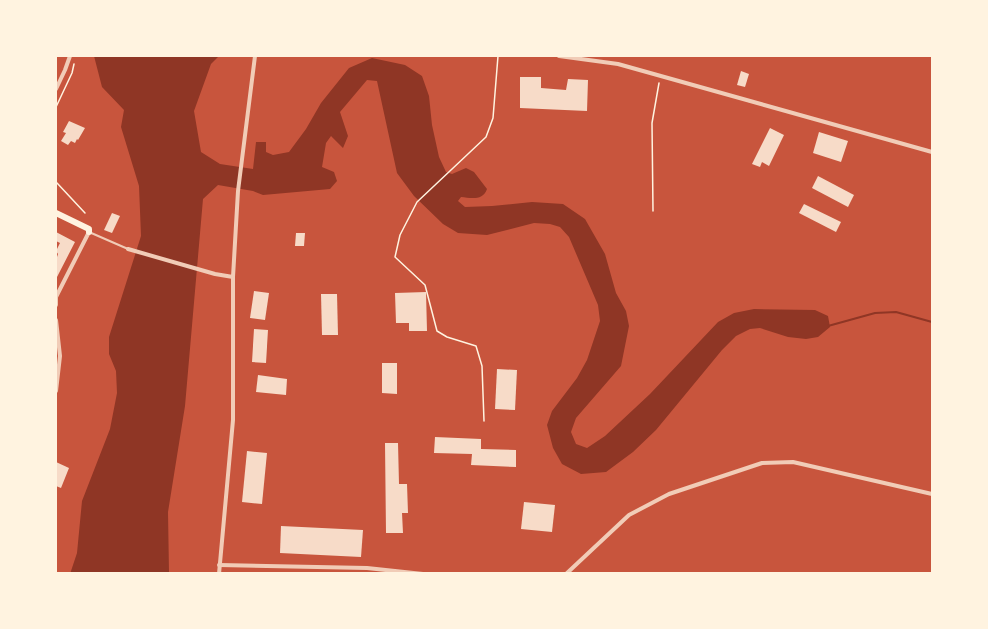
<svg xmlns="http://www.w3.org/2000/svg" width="988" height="629" font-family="'Titillium Web',sans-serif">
	<rect width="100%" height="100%" fill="#c8553d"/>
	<path fill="#8f3625" d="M94,56H219L211,64L194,111L201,152L220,164L253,169L256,142H266V152L273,155L289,152L306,129L321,103L349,68L372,58L405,65L422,76L429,96L432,125L439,157L446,172L452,174L466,168L474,172L487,189C483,201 471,198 461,197L458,201L465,207L492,206L532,202L563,204L585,219L605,254L616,293L626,311L629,326L621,366L576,418L571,432L576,444L587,448L605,436L650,394L718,322L734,313L754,309L815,310L828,316L830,327L818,337L806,339L788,337L760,328L750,329L736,336L722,350L656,430L633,452L606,472L581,474L562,464L553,448L547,425L552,411L577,378L587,360L600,321L598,305L569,237L560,227L550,224L534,223L487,235L458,233L443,224L414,196L397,173L377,81L367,80L340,112L348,136L343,148L331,136L326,143L322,167L334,172L337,181L330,189L263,195L253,191L218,185L203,199L185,406L168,512L169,573L70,574L77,553L82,501L110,429L117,393L116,371L109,354V337L141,236L139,186L121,127L124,110L102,87Z"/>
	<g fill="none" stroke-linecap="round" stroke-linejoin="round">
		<path stroke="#8f3625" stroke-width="2" d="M828,326L875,313L896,312L932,322"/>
	</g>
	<g fill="#f7dbc8">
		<path d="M741,71L749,74L745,87L737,85Z"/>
		<path d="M520,77H541V88L566,90L568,79L588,80L587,111L520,108Z"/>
		<path d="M69,121L85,128L78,140L77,139L75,143L71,141L68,145L61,141L66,133L63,132Z"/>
		<path d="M770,128L784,135L769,166L762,162L760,167L752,164Z"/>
		<path d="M819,132L848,141L841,162L813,153Z"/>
		<path d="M818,176L854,195L848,207L812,188Z"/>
		<path d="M804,204L841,222L836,232L799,213Z"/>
		<path d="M112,213L120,216L112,233L104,230Z"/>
		<path d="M56,232L75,242L56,279V260L58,254L56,251L60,243L56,241Z"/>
		<path d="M296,233H305L304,246H295Z"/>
		<path d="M254,291L269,293L265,320L250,318Z"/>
		<path d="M426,292L427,331H409V323H396L395,293Z"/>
		<path d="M321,294H337L338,335H322Z"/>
		<path d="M254,329L268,330L266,363L252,362Z"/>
		<path d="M382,363H397V394L382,393Z"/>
		<path d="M497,369L517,370L515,410L495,409Z"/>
		<path d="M258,375L287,379L286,395L256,392Z"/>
		<path d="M435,437L481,439V449L516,450V467L471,465L472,454L434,453Z"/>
		<path d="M385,443H398L399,484H407L408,513H402L403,533H386Z"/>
		<path d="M247,451L267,453L262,504L242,502Z"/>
		<path d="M56,462L69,468L61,488L56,486Z"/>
		<path d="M524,502L555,505L552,532L521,529Z"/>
		<path d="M281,526L363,530L361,557L280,553Z"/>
	</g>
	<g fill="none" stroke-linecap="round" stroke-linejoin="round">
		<g stroke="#fff3e0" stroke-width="1.5">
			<path d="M56,107L72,73L74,64"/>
			<path d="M57,183L85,213"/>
			<path d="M653,211L652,123L659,83"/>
			<path d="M484,421L482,366L476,346L447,337L437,331L425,285L395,257L400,235L417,202L486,137L493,118L498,56"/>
		</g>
		<path stroke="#f1ccb7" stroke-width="2" d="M89,232L128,249"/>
		<g stroke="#f1ccb7" stroke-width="4">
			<path d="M559,56L618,64L932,152"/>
			<path d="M56,89L65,70L70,56"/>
			<path d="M128,249L215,274L233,277L238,191L255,56"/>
			<path d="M56,305V297L89,232"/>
			<path d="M56,320L60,356L56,391"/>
			<path d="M219,565L367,568L423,574"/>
			<path d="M219,574L233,420V277"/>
			<path d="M566,574L629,515L669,494L762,463L793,462L932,494"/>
		</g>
		<path stroke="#fff3e0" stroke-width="6" d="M56,213L89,229V232"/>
	</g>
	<rect width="988" height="629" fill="none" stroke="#fff3e0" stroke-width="114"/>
</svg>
